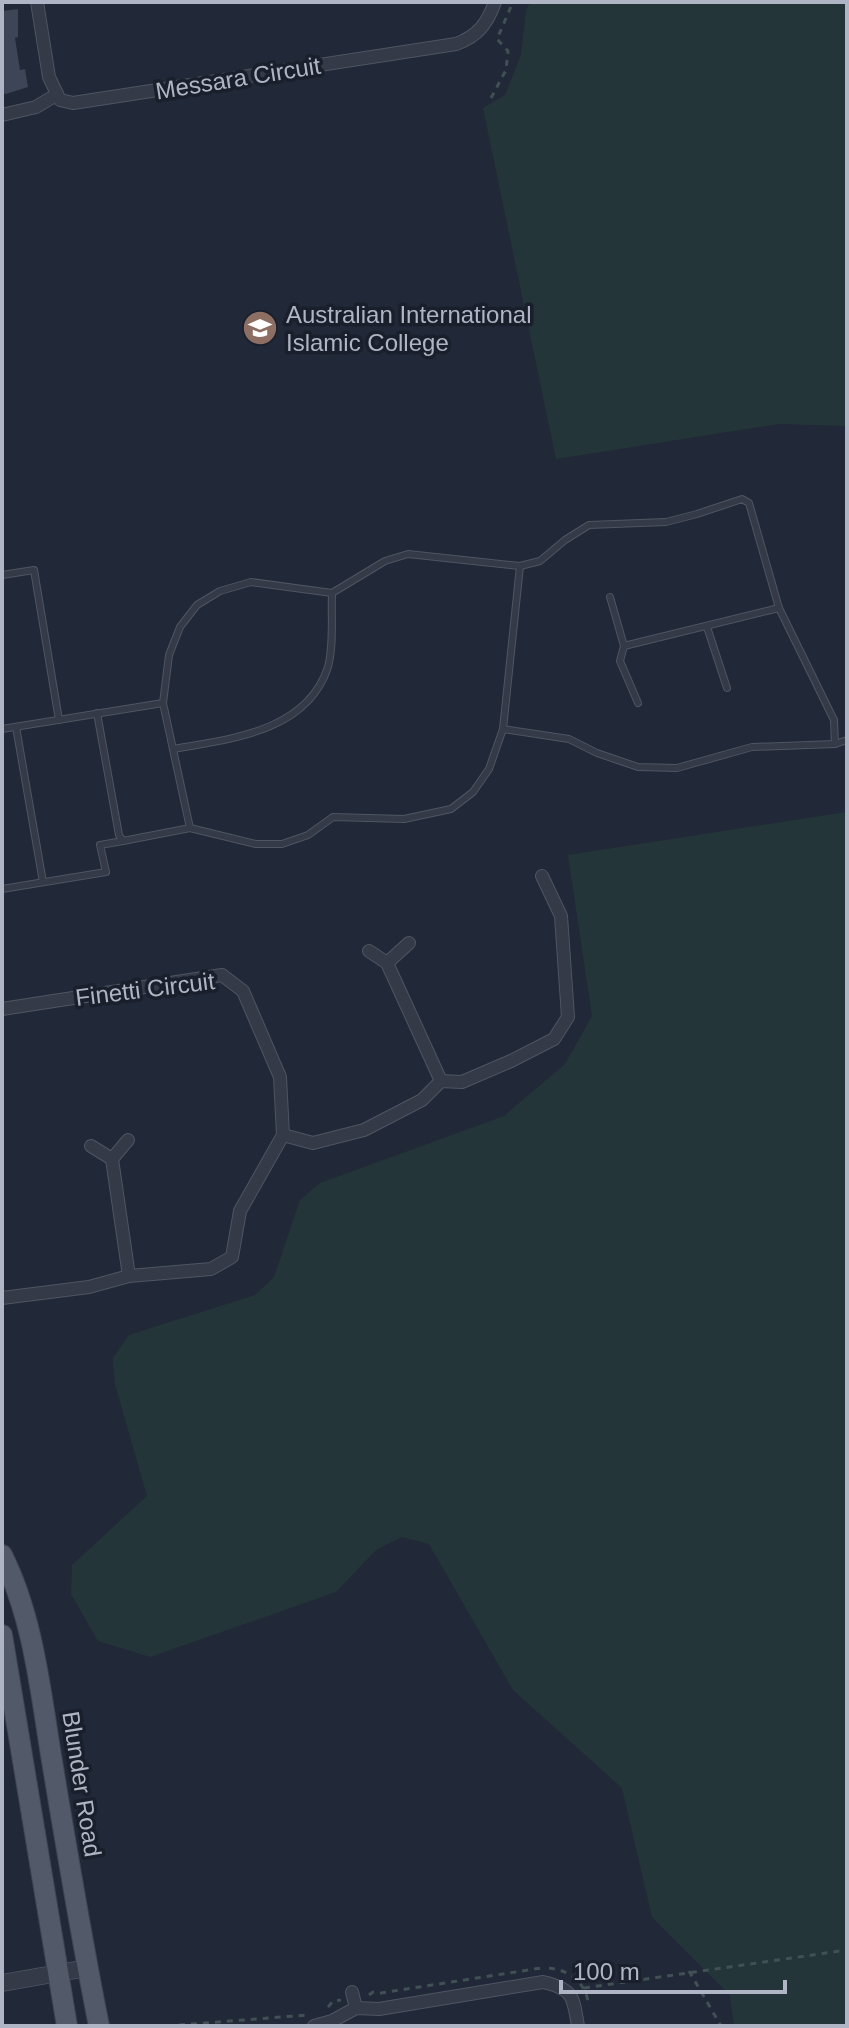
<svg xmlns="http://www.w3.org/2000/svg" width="849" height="2028" font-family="Arial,sans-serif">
	<rect width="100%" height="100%" fill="#212837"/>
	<g fill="#243539">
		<path d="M530,2H847V426L779,424L556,459L483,108L505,95L521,55L526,11Z"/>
		<path d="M847,812V2026H734L730,1995L652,1917L622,1788L513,1690L429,1544L402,1537L376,1550L336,1592L150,1657L98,1641L71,1594L72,1565L147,1496L115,1384L113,1358L129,1335L255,1295L274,1277L300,1200L320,1183L504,1116L565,1064L592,1016L568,855Z"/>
	</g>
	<path fill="#3d4557" d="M18,9V37L15,38L20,70L25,69L28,87L6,94L2,93V11Z"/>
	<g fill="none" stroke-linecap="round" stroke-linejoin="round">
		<g stroke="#4f5562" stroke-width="8">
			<g id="service">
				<path d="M2,575L34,570L59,720"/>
				<path d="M610,597L624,646L620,661L638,703"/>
				<path d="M707,627L727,688"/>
				<path d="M624,646L779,608"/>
				<path d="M97,713L119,835L123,841L190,828L256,844H282L308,835L333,817L404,819L451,809L473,792L489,769L503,729L520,566"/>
				<path d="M16,727L43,882"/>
				<path d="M2,729L163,703"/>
				<path d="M503,729L569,739L597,753L638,767L677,768L752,747L835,744L847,740"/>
				<path d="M173,749C230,739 307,732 328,667C334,645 331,615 332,593"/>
				<path d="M190,828L163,703L169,655L180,627L197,605L220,591L251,582L332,593L385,561L408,554L520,566L540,561L565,540L589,525L666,522L697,514L742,499L749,503L779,608L834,720L835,744"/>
				<path d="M2,889L106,872L100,845L123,841"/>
			</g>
		</g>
		<g stroke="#4f5562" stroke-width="14">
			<g id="minor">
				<path d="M37,2L49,77L60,100L73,103L456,44C478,36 487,24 495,2"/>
				<path d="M2,115L36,107L56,95"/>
				<path d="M387,963L409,943"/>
				<path d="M2,1009L222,975L243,991L280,1077L283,1135L240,1211L232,1257L211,1269L129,1276L89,1287L2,1298"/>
				<path d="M441,1081L462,1082L511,1061L554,1039L568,1017L561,916L542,876"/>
				<path d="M283,1135L313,1143L364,1130L422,1100L441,1081L387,963L369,951"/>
				<path d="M128,1140L112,1159L129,1276"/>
				<path d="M91,1146L112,1159"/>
				<path d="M352,1992L356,2008"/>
				<path d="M314,2026L332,2021L356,2008L379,2009L543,1982C574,1989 573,1997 578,2026"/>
			</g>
		</g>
		<g stroke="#4f5562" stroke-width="18">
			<path id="tertiary" d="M2,1983L87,1968"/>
		</g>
		<g stroke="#3e4351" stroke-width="22">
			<g id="primary">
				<path d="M2,1555C33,1617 40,1688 51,1755C66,1846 81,1936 99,2026"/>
				<path d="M2,1635L67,2026"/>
			</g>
		</g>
		<g stroke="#405055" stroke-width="3" stroke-dasharray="6 6" stroke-linecap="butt">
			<path d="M491,98L506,70L508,51L497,39L513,2"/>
			<path d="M549,1968C568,1970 584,1981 588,2001"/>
			<path d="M689,1971L721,2026"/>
			<path d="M584,1988L847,1950"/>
			<path d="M369,1995L373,1992L381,1993L541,1968"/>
			<path d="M328,2007L333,2001L341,2000"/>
			<path d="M167,2026L307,2015"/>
		</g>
		<use href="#service" stroke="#343a47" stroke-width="6"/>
		<use href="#minor" stroke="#343a47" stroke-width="12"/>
		<use href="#tertiary" stroke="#343a47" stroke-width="16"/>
		<use href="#primary" stroke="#525968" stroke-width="20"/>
	</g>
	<defs>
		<g id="school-disc" transform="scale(1.8)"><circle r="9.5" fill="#8d6e63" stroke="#1a1f2c"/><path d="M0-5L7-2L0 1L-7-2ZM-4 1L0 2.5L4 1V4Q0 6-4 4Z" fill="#fff"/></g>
	</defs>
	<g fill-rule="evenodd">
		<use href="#school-disc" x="260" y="328"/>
	</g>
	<g text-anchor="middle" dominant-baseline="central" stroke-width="7" stroke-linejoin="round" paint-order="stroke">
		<g font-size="24" fill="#afb5c4" stroke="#1a1f2c">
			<text transform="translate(238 78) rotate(-9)">Messara Circuit</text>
			<text transform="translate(145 989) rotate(-7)">Finetti Circuit</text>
			<text transform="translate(82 1784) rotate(81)">Blunder Road</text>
		</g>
		<g font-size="24" fill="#afb5c4" stroke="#1a1f2c" text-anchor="start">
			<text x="286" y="314">Australian International<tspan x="286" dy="28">Islamic College</tspan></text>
		</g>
	</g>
	<rect width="849" height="2028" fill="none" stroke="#afb5c4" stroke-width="8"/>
	<path d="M561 1980v12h224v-12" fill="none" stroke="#afb5c4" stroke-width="4"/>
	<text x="573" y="1980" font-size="24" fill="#afb5c4" stroke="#1a1f2c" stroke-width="6" paint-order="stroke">100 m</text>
</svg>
